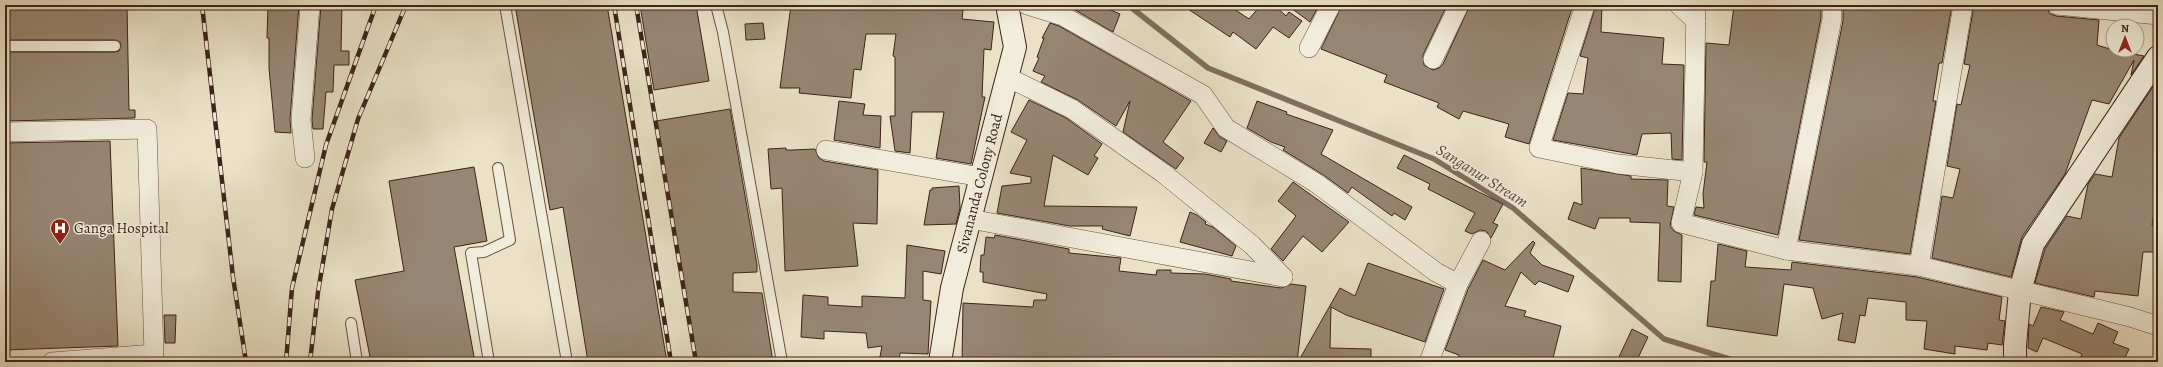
<svg xmlns="http://www.w3.org/2000/svg" width="2163" height="367" font-family="Alegreya,serif">
	<rect width="100%" height="100%" fill="#eae1c7"/>
	<filter id="stains"><feTurbulence type="fractalNoise" baseFrequency=".005" numOctaves="4"/><feColorMatrix values="0 0 0 0 .2 0 0 0 0 .09 0 0 0 0 .02 0 0 0 .5 -.17"/></filter>
	<radialGradient id="worn" r=".72"><stop offset=".6" stop-color="#630" stop-opacity="0"/><stop offset="1" stop-color="#630" stop-opacity=".3"/></radialGradient>
	<g fill="none" stroke-linecap="round" stroke-linejoin="round">
		<path stroke="#816e5e" stroke-width="5.5" d="M1128,5L1208,68L1434,159L1513,208L1664,339L1739,362"/>
	</g>
	<g fill="#978673" stroke="#3d2319">
		<path d="M5,5H127L129,110H135V118L5,121V52H115L119,51L121,46L120,42L115,40H5Z"/>
		<path d="M268,5H299L290,119L291,133L275,132L269,68V38H267Z"/>
		<path d="M321,5H342L341,51H349V65H334L333,92H326L323,129H313L312,120Z"/>
		<path d="M515,5H607L667,362H588L563,207L550,210Z"/>
		<path d="M640,5H696L709,81L654,90Z"/>
		<path d="M791,5H928L963,10L962,19L994,22L991,50L984,49L982,97H985L971,164L936,158L944,112H912L910,153L895,151L890,116H895V57L893,56L896,34H866L861,70L854,69L851,98L799,93L800,88H780Z"/>
		<path d="M1071,5H1099L1120,14L1113,32L1070,7Z"/>
		<path d="M1182,5H1228L1249,19L1261,5H1274L1286,16L1289,12L1302,21L1289,38L1273,27L1256,49L1233,32L1230,37Z"/>
		<path d="M1287,5H1319L1310,22Z"/>
		<path d="M1342,5H1447L1423,55L1424,65L1433,70L1439,68L1443,64L1470,5H1573L1529,144L1505,137L1509,124L1463,111L1459,119L1437,107L1439,103L1384,82L1387,75L1321,49Z"/>
		<path d="M1596,5H1602L1601,32L1664,38L1662,64L1684,65L1682,160L1672,159L1671,133L1642,134L1637,155L1553,140L1568,93L1583,94L1588,58L1580,56Z"/>
		<path d="M1734,5H1821V18L1778,235L1694,215L1696,207L1704,208L1703,194L1707,162H1704L1706,43L1729,45Z"/>
		<path d="M1908,5H1952L1942,63H1939L1933,101H1936L1910,254L1799,240L1843,21V6L1908,9Z"/>
		<path d="M1974,5L2046,6L2050,14L2056,16L2099,20L2097,45L2113,50L2144,56L2131,75L2134,60L2109,104L2092,100L2065,174L2022,237L2011,277L1932,258L1942,196L1953,198L1960,169L1947,166L1957,104L1961,105L1970,65L1964,64Z"/>
		<path d="M763,23L765,39L746,40L745,24Z"/>
		<path d="M1050,23L1059,26L1191,101L1163,142L1184,158L1176,169L1123,132L1130,101L1116,126L1078,100L1041,82L1045,76L1033,71L1039,58L1037,57L1044,38H1042Z"/>
		<path d="M2158,79V189L2152,225L2158,226V252H2143L2138,296L2095,291L2094,297L2035,283L2045,249L2067,216L2081,219L2088,184L2095,174L2112,177L2119,138Z"/>
		<path d="M1029,100L1066,118L1102,144L1094,156L1098,158L1088,175L1053,155L1044,206L1137,207L1130,236L1102,229L1103,226H1070L997,213L1002,186L1031,183V177L1010,173L1027,140L1011,132Z"/>
		<path d="M839,101L865,104L863,115L881,116L880,148L834,140Z"/>
		<path d="M1257,101L1287,112L1286,114L1333,130L1321,154L1412,207L1405,220L1394,213L1392,216L1352,187L1348,193L1322,174L1283,150L1285,147L1271,142L1247,128Z"/>
		<path d="M730,109L757,265V272L733,273V292L762,293L773,362H697L656,121Z"/>
		<path d="M1213,128L1220,137L1227,141L1221,152L1204,143Z"/>
		<path d="M110,141L118,346L5,350V143Z"/>
		<path d="M786,148V150H792L815,149L819,158L824,161L878,170L877,224L853,223L858,266L785,271L782,188L771,189L768,149Z"/>
		<path d="M1404,155L1503,204L1493,223L1498,225L1491,238L1486,231L1480,230L1472,234L1465,231L1475,213L1428,189L1430,184L1397,168Z"/>
		<path d="M474,167L487,241L454,247L475,362H371L355,280L404,271L389,181Z"/>
		<path d="M1581,168L1631,176V179L1668,180L1667,206L1674,207L1670,226L1674,231L1682,235L1681,282L1658,281L1660,223L1630,222V218H1599L1595,229L1568,219L1574,202L1582,205Z"/>
		<path d="M1293,182L1349,222L1322,252L1303,236L1283,261L1271,249L1296,216L1278,201Z"/>
		<path d="M959,186L960,208L956,224L924,225L930,190H932V188Z"/>
		<path d="M1190,212L1197,215L1206,222L1205,224L1213,227L1236,246L1232,256L1180,242Z"/>
		<path d="M995,235L1069,249V253L1121,258L1119,271L1156,275L1157,270H1171V273L1205,274L1231,279V281L1281,288L1291,284L1306,286L1297,362H962L963,303L1033,307L1034,300H1046L1047,294L983,282V272H980L981,255H984L986,237L994,238Z"/>
		<path d="M1533,241L1535,243L1530,253L1542,265L1574,276L1568,292L1539,281L1535,285L1521,272L1505,306L1526,311L1524,316L1561,326L1552,362H1458L1459,355L1445,350L1468,289L1483,260L1505,270Z"/>
		<path d="M1718,244L1747,251L1745,267L1791,270L1792,262L1917,277L2002,297L1999,320L2005,321L2002,345L1988,343L1987,350L1955,346V354L1924,349L1927,321L1906,320V302L1868,298L1865,316L1860,315L1855,343L1838,340L1843,313L1822,319L1813,288L1784,284L1777,336L1707,326L1711,281H1715Z"/>
		<path d="M907,245L945,251L941,274L923,271V300L931,301L928,354L900,353L899,362H879L882,346L868,348L866,333L824,331V339L801,337L803,295L828,297V305L862,307V296L905,298Z"/>
		<path d="M1368,263L1444,289L1425,342L1346,315L1331,307L1330,348L1371,349V362H1298L1340,288L1355,296Z"/>
		<path d="M2041,307L2064,312L2060,320L2093,334L2098,323L2118,332L2113,343L2129,349L2123,362H2078L2082,354L2043,338L2037,352L2028,348L2029,324L2033,326Z"/>
		<path d="M164,315H176L175,343H165Z"/>
		<path d="M1632,329L1648,337L1636,362H1629L1619,357Z"/>
	</g>
	<g fill="none" stroke-linecap="round" stroke-linejoin="round">
		<g stroke="#685244" stroke-width="12">
			<g id="lane">
				<path d="M505,5L567,362"/>
				<path d="M716,5L723,32L782,362"/>
				<path d="M5,46H115"/>
				<path d="M351,323L357,362"/>
				<path d="M489,362L471,253L484,252L510,240L498,168"/>
			</g>
		</g>
		<g stroke="#685244" stroke-width="20">
			<g id="street">
				<path d="M1027,5L1063,16L1203,95L1226,128L1316,183L1436,272L1458,284L1481,241"/>
				<path d="M1585,5L1539,148L1618,164L1693,172"/>
				<path d="M1679,5L1696,21"/>
				<path d="M1696,5L1693,172L1681,223L1786,250L1919,266L2130,317L2158,326"/>
				<path d="M2057,5L2158,15"/>
				<path d="M1309,48L1331,5"/>
				<path d="M1433,59L1459,5"/>
				<path d="M1007,77L1072,109L1163,173L1252,245L1283,277"/>
				<path d="M5,132L147,129L154,354L52,362"/>
				<path d="M826,150L981,177"/>
				<path d="M305,158L301,120L310,5"/>
				<path d="M970,219L1283,277"/>
				<path d="M1786,250L1832,19V5"/>
				<path d="M1919,266L1963,5"/>
				<path d="M1429,362L1458,284"/>
			</g>
		</g>
		<g stroke="#3d2319" stroke-width="24">
			<g id="secondary">
				<path id="s1" d="M940,362L952,288L1015,47L1007,5"/>
				<path d="M2015,362V345L2020,291L2033,244L2158,57"/>
			</g>
		</g>
		<use href="#lane" stroke="#f1ecdb" stroke-width="10"/>
		<use href="#street" stroke="#f1ecdb" stroke-width="19"/>
		<use href="#secondary" stroke="#f1ecdb" stroke-width="22"/>
		<g stroke="#3d2319" stroke-width="4.5">
			<g id="rail">
				<path d="M202,5L233,277L246,362"/>
				<path d="M614,5L671,362"/>
				<path d="M636,5L696,362"/>
				<path d="M286,362L292,288L326,145L376,5"/>
				<path d="M310,362L318,292L332,209L358,119L406,5"/>
			</g>
		</g>
		<use href="#rail" stroke="#f1ecdb" stroke-width="3" stroke-dasharray="9" stroke-linecap="butt"/>
	</g>
	<defs>
		<g id="hospital-pin" transform="scale(1)"><path d="M0 17L-7.5 6A9.5 9.5 0 1 1 7.5 6Z" fill="#8f2418" stroke="#f1ecdb"/><path d="M-5-5h3v3.5h4V-5h3V5h-3V1.5h-4V5h-3Z" fill="#fff"/></g>
	</defs>
	<g fill-rule="evenodd">
		<use href="#hospital-pin" x="60" y="228"/>
	</g>
	<g text-anchor="middle" dominant-baseline="central" stroke-width="3" stroke-linejoin="round" paint-order="stroke">
		<g font-size="15" fill="#3d2319" stroke="#f1ecdb">
			<text stroke="none"><textPath href="#s1" startOffset="183">Sivananda Colony Road</textPath></text>
		</g>
		<g font-size="15" fill="#3d2319" stroke="#f1ecdb" text-anchor="start">
			<text x="74" y="228">Ganga Hospital</text>
		</g>
		<g font-size="16" font-style="italic" fill="#5f483c" stroke="#f1ecdb">
			<text transform="translate(1482 176) rotate(32)">Sanganur Stream</text>
		</g>
	</g>
	<rect width="2163" height="367" fill="none" stroke="#eae1c7" stroke-width="20"/>
	<rect x="6" y="6" width="2151" height="355" fill="none" stroke="#3d2319" stroke-width="2"/>
	<rect x="10" y="10" width="2143" height="347" fill="none" stroke="#3d2319"/>
	<g transform="translate(2125 38)"><circle r="19" fill="#f1ecdb" stroke="#a99c8d"/>
	<path d="M0-3L7 15L0 10L-7 15Z" fill="#8f2418"/>
	<text y="-6" font-size="11" font-weight="bold" text-anchor="middle" fill="#3d2319">N</text>
	</g>
	<rect width="100%" height="100%" filter="url(#stains)"/>
	<rect width="100%" height="100%" fill="url(#worn)"/>
</svg>
